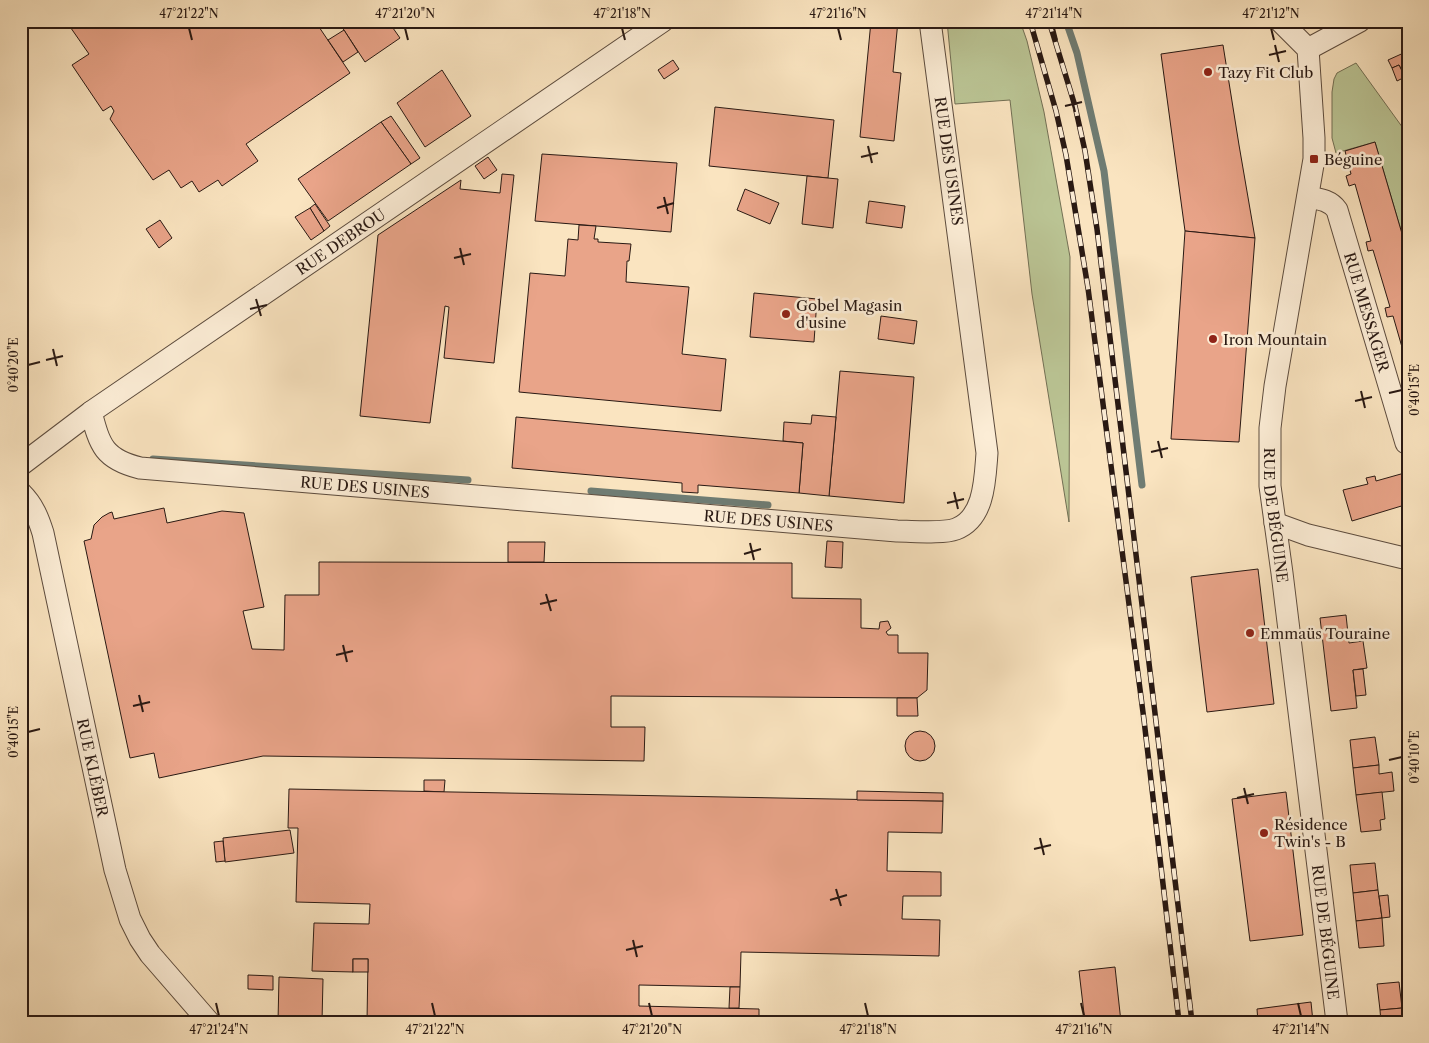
<svg xmlns="http://www.w3.org/2000/svg" width="1429" height="1043" font-family="'Libre Caslon Text',serif">
	<rect width="100%" height="100%" fill="#fae4c0"/>
	<filter id="stains"><feTurbulence type="fractalNoise" baseFrequency=".004" numOctaves="4"/><feColorMatrix values="0 0 0 0 .2 0 0 0 0 .09 0 0 0 0 .02 0 0 0 .5 -.17"/></filter>
	<radialGradient id="worn" r=".72"><stop offset=".6" stop-color="#630" stop-opacity="0"/><stop offset="1" stop-color="#630" stop-opacity=".3"/></radialGradient>
	<g fill="#bbc595" stroke="#726f54">
		<path d="M947,21H1020L1027,41L1044,112L1070,257L1069,522L1032,294L1010,100L955,104Z"/>
		<path d="M1356,63L1408,135V254L1375,142L1336,153L1332,138V92L1334,79L1337,73Z"/>
	</g>
	<g fill="none" stroke-linecap="round" stroke-linejoin="round">
		<g stroke="#6f7c73" stroke-width="7">
			<path d="M1066,21L1077,53L1104,171L1142,485"/>
			<path d="M153,459L468,480"/>
			<path d="M591,491L768,505"/>
		</g>
	</g>
	<g fill="#e9a489" stroke="#291913">
		<path d="M66,21H315L350,73L246,144L258,161L222,186L218,180L199,192L192,181L181,188L169,170L153,180L110,119L114,111L111,106L103,111L72,65L89,54Z"/>
		<path d="M338,21H388L400,38L365,62Z"/>
		<path d="M871,21H898L893,72L901,73L894,141L860,137Z"/>
		<path d="M344,30L358,52L343,62L328,40Z"/>
		<path d="M1223,45L1239,145L1255,238L1185,231L1161,54Z"/>
		<path d="M1408,51V76L1405,77L1399,65L1392,68L1388,60Z"/>
		<path d="M673,60L679,69L664,79L658,70Z"/>
		<path d="M1399,65L1405,77L1397,81L1392,68Z"/>
		<path d="M442,70L471,116L425,147L397,103Z"/>
		<path d="M715,107L834,120L828,178L709,166Z"/>
		<path d="M391,116L420,158L411,164L381,122Z"/>
		<path d="M381,122L411,164L328,221L298,179Z"/>
		<path d="M1375,142L1408,254V368L1393,316L1387,317L1385,308L1390,307L1373,250L1368,251L1366,242L1371,241L1355,184L1349,186L1346,176L1351,174L1345,151Z"/>
		<path d="M542,154L677,163L671,232L535,221Z"/>
		<path d="M488,157L497,170L484,179L475,166Z"/>
		<path d="M502,174L514,175L494,363L444,358L449,307L445,306L430,423L360,416L378,235L461,180L460,189L500,193Z"/>
		<path d="M807,176L838,179L833,228L802,224Z"/>
		<path d="M745,189L779,203L770,224L737,210Z"/>
		<path d="M869,201L905,206L902,228L866,223Z"/>
		<path d="M315,204L330,226L324,231L310,208Z"/>
		<path d="M310,208L324,231L311,240L295,217Z"/>
		<path d="M160,220L172,238L159,248L146,229Z"/>
		<path d="M579,225L596,226L594,239H598V242L631,244L629,261H627L626,282L689,287L682,354L726,359L721,411L519,392L530,273L565,276L568,239L578,240Z"/>
		<path d="M1185,231L1255,238L1239,442L1171,439Z"/>
		<path d="M754,293L817,299L814,342L750,337Z"/>
		<path d="M881,316L917,321L914,344L878,339Z"/>
		<path d="M840,371L914,377L904,503L829,496Z"/>
		<path d="M812,415L836,417L829,496L799,493L803,443L783,441L784,422L811,424Z"/>
		<path d="M516,417L803,443L799,493L698,485V493L682,492V483L512,468Z"/>
		<path d="M1408,472V504L1352,521L1343,490L1368,484L1366,478L1375,476L1376,481Z"/>
		<path d="M164,508L167,523L222,511L244,513L264,607L243,611L252,649L284,650L285,595H319V562L792,563V598L861,599V628L879,629L880,622L888,621L891,628L886,632L888,635H898V653H928L927,690L917,698L611,696V727H645L644,761L263,756L159,778L154,753L130,758L84,541L91,539L94,525L102,517L109,513L112,512L114,519Z"/>
		<path d="M827,541L843,542L842,568L825,567Z"/>
		<path d="M508,542H545L544,562H508Z"/>
		<path d="M1258,569L1274,704L1207,712L1191,577Z"/>
		<path d="M1346,615L1349,643L1363,641L1367,668L1353,670L1357,708L1331,711L1320,618Z"/>
		<path d="M1363,669L1366,695L1356,696L1353,670Z"/>
		<path d="M897,698H917L918,716H897Z"/>
		<circle cx="920" cy="746" r="15"/>
		<path d="M1375,737L1379,765L1353,768L1350,740Z"/>
		<path d="M1379,765V774L1392,772L1394,791L1356,795L1353,768Z"/>
		<path d="M424,780H445L444,792L424,791Z"/>
		<path d="M289,789L943,801L942,833L888,832L887,871L941,872V896H903L902,919L940,920L939,956L741,952L740,987L639,985V1006L759,1009V1022H367L368,959H353V972L312,971L314,923L369,924L370,904L296,902L298,828H288Z"/>
		<path d="M857,791L943,793V801L857,800Z"/>
		<path d="M1286,792L1303,935L1250,941L1232,799Z"/>
		<path d="M1382,792L1385,819L1380,820L1381,830L1361,832L1356,795Z"/>
		<path d="M290,830L294,853L225,862L223,838Z"/>
		<path d="M223,841L225,861L216,862L214,842Z"/>
		<path d="M1375,863L1378,890L1353,893L1350,865Z"/>
		<path d="M1378,890L1382,918L1356,921L1353,893Z"/>
		<path d="M1388,895L1390,917L1382,918L1379,896Z"/>
		<path d="M1382,918L1384,946L1359,948L1356,921Z"/>
		<rect x="353" y="959" width="15" height="13"/>
		<path d="M1115,967L1121,1022H1085L1079,971Z"/>
		<path d="M248,975L273,976V990L248,989Z"/>
		<path d="M279,977L323,979L322,1022H278Z"/>
		<path d="M1399,982L1402,1008L1380,1010L1377,984Z"/>
		<path d="M730,987H740L739,1008H729Z"/>
		<path d="M1311,1002L1313,1022H1258L1257,1009Z"/>
		<path d="M1402,1008L1404,1022H1381L1380,1010Z"/>
	</g>
	<g fill="none" stroke-linecap="round" stroke-linejoin="round">
		<g stroke="#5d4c3e" stroke-width="23">
			<g id="minor">
				<path id="s1" d="M1280,21L1308,49L1314,138V159L1275,386L1270,428V486L1282,573L1337,1022"/>
				<path d="M1308,49L1360,21"/>
				<path id="s2" d="M1308,197C1319,199 1330,200 1337,210L1406,443L1408,442"/>
				<path id="s3" d="M91,412C100,446 104,459 140,468L897,531C913,531 942,534 956,529C985,518 985,478 987,453L930,21"/>
				<path id="s4" d="M21,465L91,412L663,21"/>
				<path id="s5" d="M21,493C33,505 38,517 43,533L115,870L130,919L140,939L150,954L209,1022"/>
				<path d="M1275,523L1308,535L1408,559"/>
			</g>
		</g>
		<use href="#minor" stroke="#fcedd6" stroke-width="21"/>
		<g stroke="#291913" stroke-width="5.5">
			<g id="rail">
				<path d="M1030,21L1056,111L1066,155L1088,288L1144,720L1179,1022"/>
				<path d="M1049,21L1075,106L1085,151L1097,229L1192,1022"/>
			</g>
		</g>
		<use href="#rail" stroke="#fcedd6" stroke-width="4" stroke-dasharray="11" stroke-linecap="butt"/>
	</g>
	<path fill="none" stroke="#291913" stroke-width="2" d="M189,28L192,40M405,28L408,40M622,28L625,40M838,28L841,40M1054,28L1057,40M1271,28L1274,40M1275,45L1279,62M1269,55L1286,51M1071,95L1075,112M1065,106L1082,102M868,146L872,163M861,157L878,153M664,197L668,214M657,208L674,203M460,248L464,265M454,258L471,254M256,299L261,316M250,309L267,305M53,349L57,366M46,360L63,356M28,365L40,362M1361,391L1365,408M1389,393L1402,390M1355,401L1372,397M1158,441L1162,458M1151,452L1168,448M954,492L958,509M947,503L964,499M750,543L754,560M744,554L761,549M546,594L551,611M540,604L557,600M343,645L347,662M336,655L353,651M139,695L143,712M133,706L150,702M28,732L40,729M1389,760L1402,757M1244,788L1248,804M1237,798L1254,794M1040,838L1044,855M1034,849L1051,845M836,889L841,906M830,900L847,895M633,940L637,957M626,950L643,946M216,1003L219,1016M432,1003L435,1016M649,1003L652,1016M865,1003L868,1016M1081,1003L1084,1016M1298,1003L1301,1016"/>
	<g fill="#8f2418" stroke="#fcedd6" stroke-width="2">
		<circle cx="1208" cy="72" r="5"/>
		<rect x="1309" y="154" width="10" height="10" rx="2.5"/>
		<circle cx="786" cy="314" r="5"/>
		<circle cx="1213" cy="339" r="5"/>
		<circle cx="1250" cy="633" r="5"/>
		<circle cx="1264" cy="833" r="5"/>
	</g>
	<g text-anchor="middle" dominant-baseline="central" stroke-width="5" stroke-linejoin="round" paint-order="stroke">
		<g font-size="15" fill="#291913" stroke="#fcedd6" text-anchor="start">
			<text x="1218" y="72">Tazy Fit Club</text>
			<text x="1324" y="159">Béguine</text>
			<text x="796" y="305">Gobel Magasin<tspan x="796" dy="17">d'usine</tspan></text>
			<text x="1223" y="339">Iron Mountain</text>
			<text x="1260" y="633">Emmaüs Touraine</text>
			<text x="1274" y="824">Résidence<tspan x="1274" dy="17">Twin's - B</tspan></text>
		</g>
		<g font-size="15" fill="#291913" stroke="#fcedd6">
			<text transform="translate(949 161) rotate(82)">RUE DES USINES</text>
			<text stroke="none"><textPath href="#s4" startOffset="390">RUE DEBROU</textPath></text>
			<text stroke="none"><textPath href="#s2" startOffset="139">RUE MESSAGER</textPath></text>
			<text stroke="none"><textPath href="#s3" startOffset="306">RUE DES USINES</textPath></text>
			<text stroke="none"><textPath href="#s1" startOffset="510">RUE DE BÉGUINE</textPath></text>
			<text stroke="none"><textPath href="#s3" startOffset="711">RUE DES USINES</textPath></text>
			<text stroke="none"><textPath href="#s5" startOffset="286">RUE KLÉBER</textPath></text>
			<text stroke="none"><textPath href="#s1" startOffset="930">RUE DE BÉGUINE</textPath></text>
		</g>
	</g>
	<rect width="1429" height="1043" fill="none" stroke="#fae4c0" stroke-width="55"/>
	<rect x="28" y="28" width="1374" height="988" fill="none" stroke="#291913" stroke-width="2"/>
	<g font-size="12" text-anchor="middle" fill="#291913">
		<text x="189" y="18">47°21'22"N</text>
		<text x="405" y="18">47°21'20"N</text>
		<text x="622" y="18">47°21'18"N</text>
		<text x="838" y="18">47°21'16"N</text>
		<text x="1054" y="18">47°21'14"N</text>
		<text x="1271" y="18">47°21'12"N</text>
		<text transform="translate(14 365) rotate(-90)" y="4">0°40'20"E</text>
		<text transform="translate(1415 390) rotate(-90)" y="4">0°40'15"E</text>
		<text transform="translate(14 732) rotate(-90)" y="4">0°40'15"E</text>
		<text transform="translate(1415 757) rotate(-90)" y="4">0°40'10"E</text>
		<text x="219" y="1034">47°21'24"N</text>
		<text x="435" y="1034">47°21'22"N</text>
		<text x="652" y="1034">47°21'20"N</text>
		<text x="868" y="1034">47°21'18"N</text>
		<text x="1084" y="1034">47°21'16"N</text>
		<text x="1301" y="1034">47°21'14"N</text>
	</g>
	<rect width="100%" height="100%" filter="url(#stains)"/>
	<rect width="100%" height="100%" fill="url(#worn)"/>
</svg>
